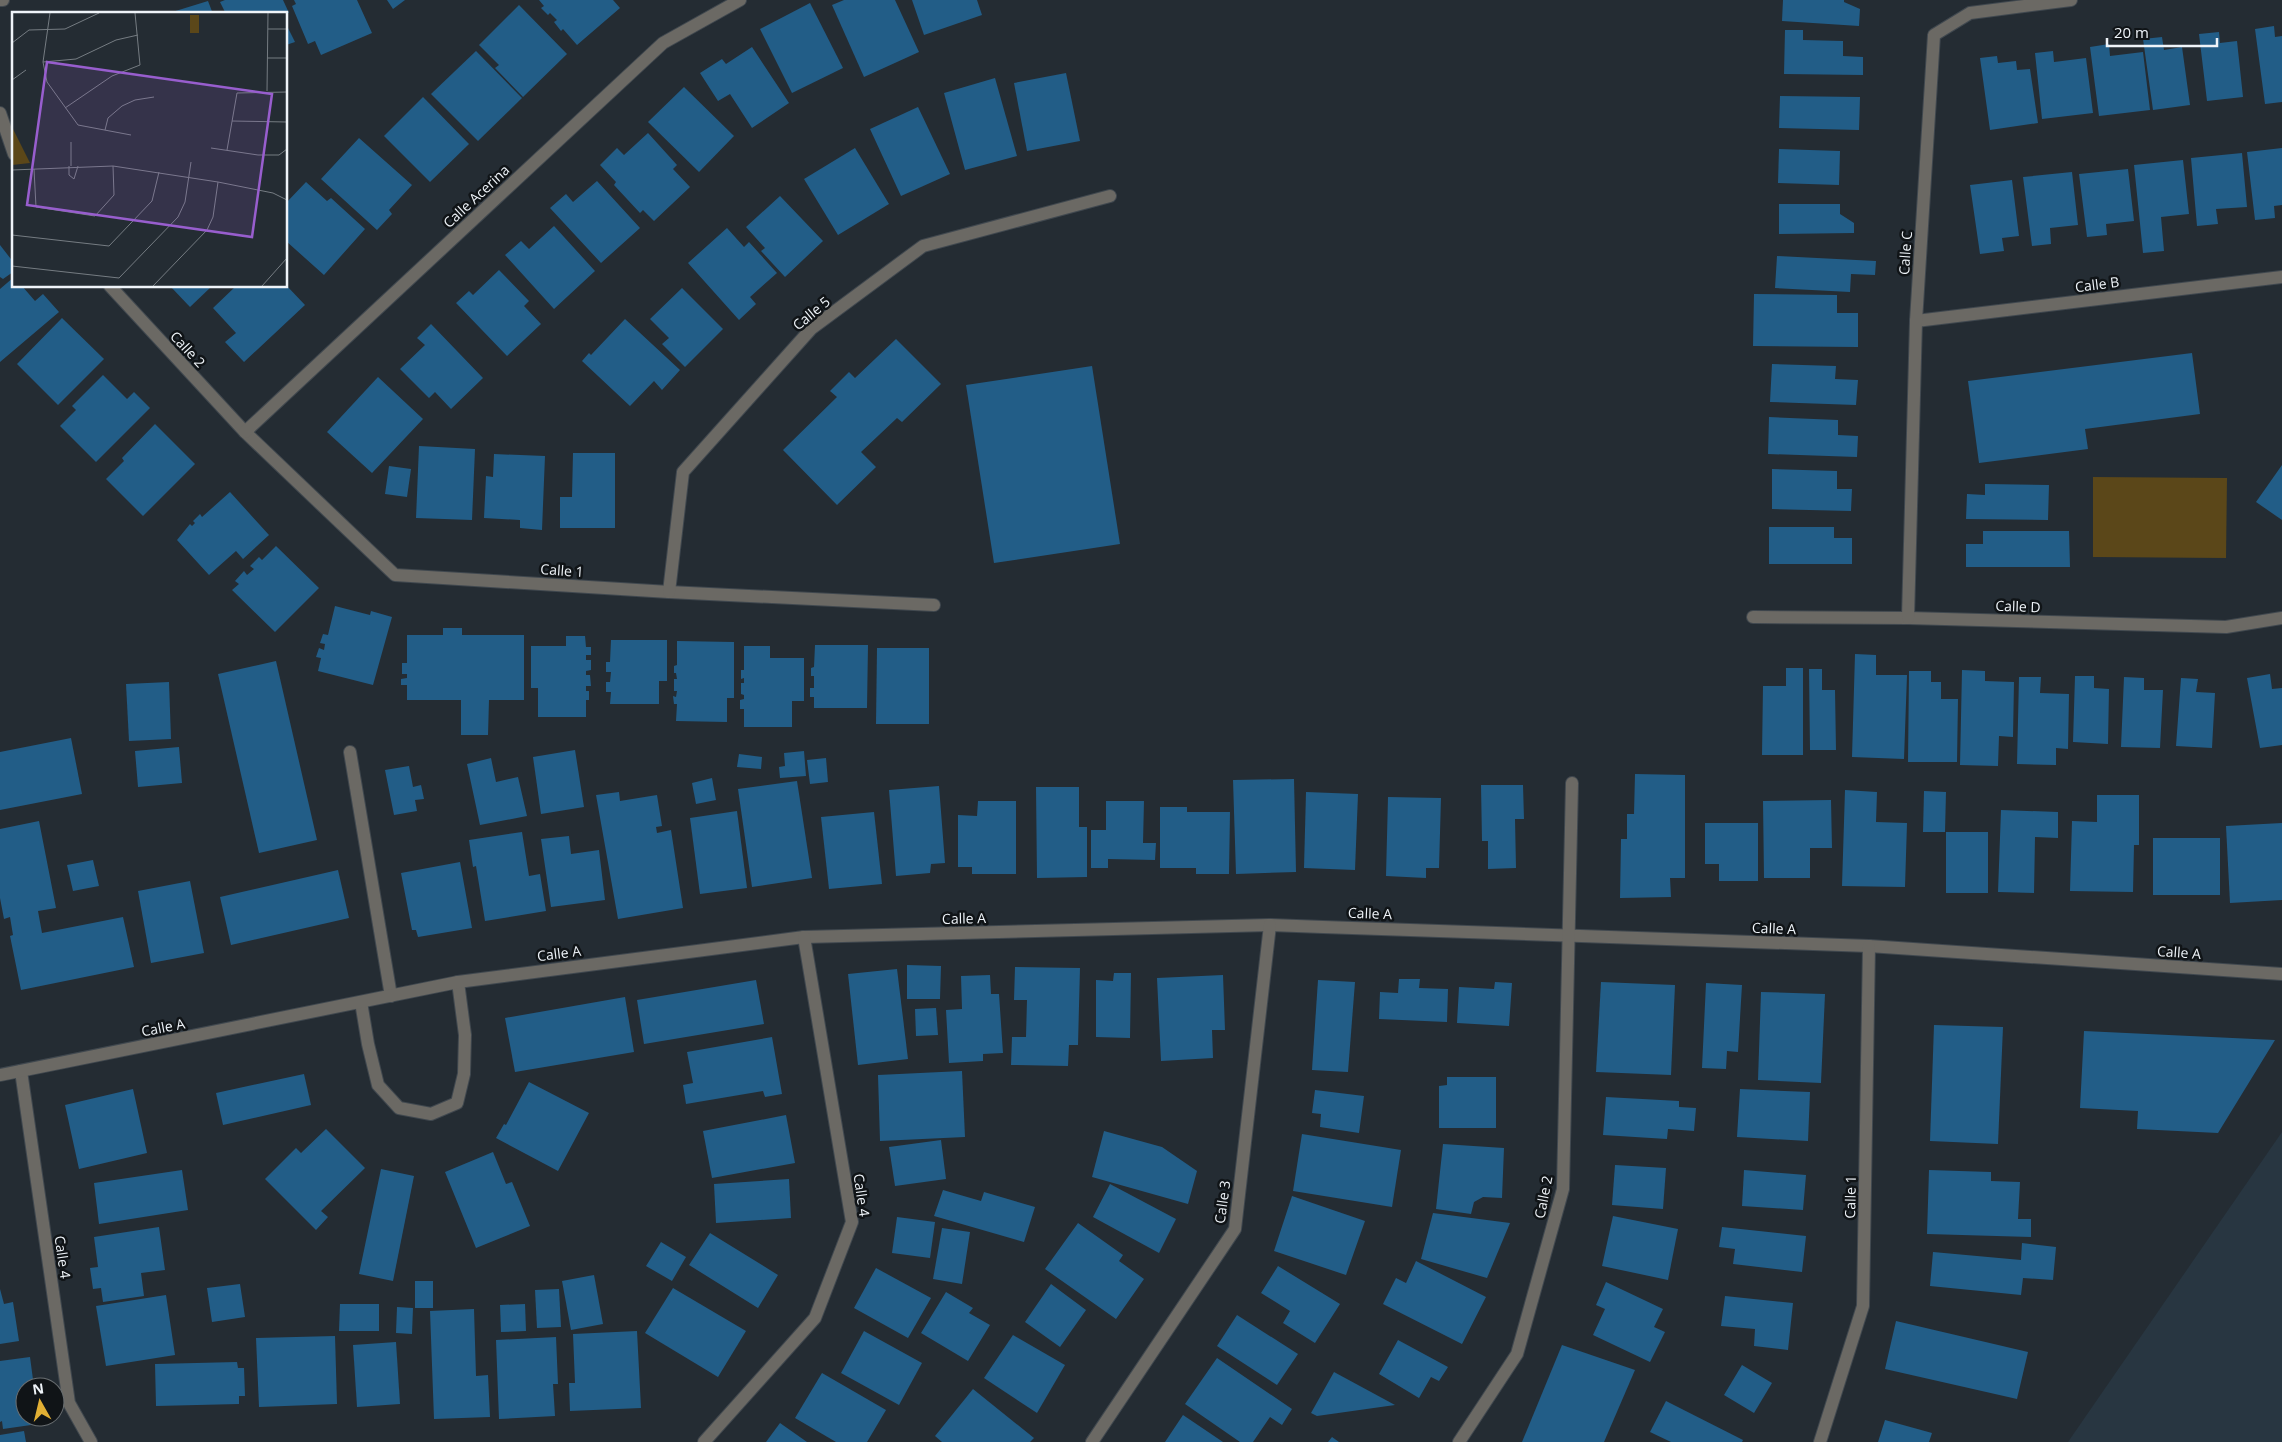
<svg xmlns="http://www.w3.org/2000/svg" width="2282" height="1442" font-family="'Open Sans',sans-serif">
	<rect width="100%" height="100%" fill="#242c33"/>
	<path fill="#283641" d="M2282,1132V1442H2068Z"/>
	<path fill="#5b4719" d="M2093,477L2227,478L2226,558L2093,557Z"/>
	<g fill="#225d87">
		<path d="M225,0H283L289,13L226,14L220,2Z"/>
		<path d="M294,0H357L372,33L321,55L315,41L308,44L292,6L296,4Z"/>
		<path d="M387,0H405L393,9Z"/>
		<path d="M539,0H613L620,8L577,45L563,29L561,31L554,22L557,20L550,13L548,15L541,8L544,6Z"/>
		<path d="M844,0H895L919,52L864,77L832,5Z"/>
		<path d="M912,0H977L982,15L924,35Z"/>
		<path d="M1783,0H1844V2L1860,9L1859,26L1782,21Z"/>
		<path d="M208,1L213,14H169V13Z"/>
		<path d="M810,3L843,68L792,93L760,29Z"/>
		<path d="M519,5L567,54L523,97L495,68L499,65L479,45Z"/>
		<path d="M286,24L295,42L286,45Z"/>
		<path d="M2274,26L2275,37L2282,36V102L2265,104L2255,29Z"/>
		<path d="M1785,30H1803V40L1843,41V56L1863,57V75L1784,74Z"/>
		<path d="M2219,32L2220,43L2237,41L2243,97L2207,101L2199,34Z"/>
		<path d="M2162,37L2164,50L2182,47L2190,105L2153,110L2143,39Z"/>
		<path d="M2109,44L2110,56L2143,52L2150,110L2099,116L2090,47Z"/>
		<path d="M752,47L789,103L752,128L730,94L718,101L700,73L722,59L726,64Z"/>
		<path d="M476,51L522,98L478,141L431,94Z"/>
		<path d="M2053,51L2054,62L2086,58L2093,113L2042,119L2035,53Z"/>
		<path d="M1997,56L1998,63L2016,61L2017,70L2030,69L2038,123L1990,130L1980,58Z"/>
		<path d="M1066,73L1080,141L1027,151L1014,83Z"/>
		<path d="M995,78L1017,156L965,170L944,93Z"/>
		<path d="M684,87L734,136L699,172L648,122Z"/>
		<path d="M1780,96L1860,97L1859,130L1779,128Z"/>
		<path d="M423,97L469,144L430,182L384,136Z"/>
		<path d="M918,107L950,174L901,196L870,129Z"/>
		<path d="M648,133L677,165L673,169L690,187L654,221L643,210L640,213L614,185L616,182L600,165L617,148L624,155Z"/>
		<path d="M359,138L412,185L389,210L392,214L377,230L321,179Z"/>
		<path d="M855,148L889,204L838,235L804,179Z"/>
		<path d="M2282,148V205L2274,206L2275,218L2255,220L2247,152Z"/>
		<path d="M1779,149L1840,151L1839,185L1778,183Z"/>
		<path d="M2242,153L2247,207L2216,209L2218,224L2197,226L2191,158Z"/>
		<path d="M2183,160L2189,214L2161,217L2164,251L2143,253L2134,165Z"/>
		<path d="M2128,169L2134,221L2106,224L2107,235L2087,237L2079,174Z"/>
		<path d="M2072,172L2078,225L2050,228L2051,244L2032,246L2023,177Z"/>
		<path d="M2012,180L2019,236L2002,238L2004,251L1980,254L1970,185Z"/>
		<path d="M597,181L640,228L601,263L550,208L566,194L573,202Z"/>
		<path d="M306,182L327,201L331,198L365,229L324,275L286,241V203Z"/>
		<path d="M780,196L823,241L785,277L761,251L765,248L746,227Z"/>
		<path d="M1779,204H1840V214L1854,223V233L1779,234Z"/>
		<path d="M554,226L595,271L554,309L505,255L521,241L529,249Z"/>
		<path d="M727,228L744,247L749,242L777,273L750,297L756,304L739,320L688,263Z"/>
		<path d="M0,245L14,263V267L11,269L13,272L3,279L0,277Z"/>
		<path d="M1777,256L1876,261L1875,275L1851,274L1850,292L1775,288Z"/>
		<path d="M499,270L529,301L524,306L541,324L507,356L456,303L469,291L473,295Z"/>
		<path d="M14,277V286H22L35,301L43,294L59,312L0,362V289Z"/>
		<path d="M286,285L305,305L244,362L225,342L236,333L213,308L236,286Z"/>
		<path d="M172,286H212L190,307L171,287Z"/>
		<path d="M682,288L723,329L685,367L662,344L669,338L650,319Z"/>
		<path d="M1754,294L1837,295V313H1858V347L1753,346Z"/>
		<path d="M62,318L104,359L58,405L17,364Z"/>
		<path d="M625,319L680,370L662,390L654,381L630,406L582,361L589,353L591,355Z"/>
		<path d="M431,324L483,378L451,409L435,392L429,398L400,369L425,345L417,338Z"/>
		<path d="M896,339L941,384L902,422L897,418L861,452L876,467L837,505L783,450L837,397L830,391L849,372L855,378Z"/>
		<path d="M2192,353L2200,414L2085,429L2088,449L1979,463L1968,381Z"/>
		<path d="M1772,364L1836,366L1835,379L1858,380L1856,405L1770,402Z"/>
		<path d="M1092,366L1120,544L994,563L966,385Z"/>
		<path d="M103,375L127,399L134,392L150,408L96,462L60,426L76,410L72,406Z"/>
		<path d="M378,377L423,419L372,473L327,432Z"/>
		<path d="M1769,417L1838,420V435L1858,436L1857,457L1768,454Z"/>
		<path d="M155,424L195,464L143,516L106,479L124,461L122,458Z"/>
		<path d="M419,446L475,449L472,520L416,518Z"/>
		<path d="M573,453H615V528H560V497H572Z"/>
		<path d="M494,454L545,456L542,530L520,528V520L484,518L486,476L493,477Z"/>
		<path d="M2282,465V520L2256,502Z"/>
		<path d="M389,466L411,469L407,497L385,494Z"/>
		<path d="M1772,469L1837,471V489H1852L1851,511L1772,509Z"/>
		<path d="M1985,484L2049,485L2048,520L1966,519L1967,494L1985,495Z"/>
		<path d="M230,492L269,535L243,559L236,551L209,575L177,540L190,524L192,526L195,523L193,521L200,514L202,517Z"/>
		<path d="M1769,527H1834V538H1852V564H1769Z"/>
		<path d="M1983,531H2069L2070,567H1966V544H1983Z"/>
		<path d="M276,546L319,588L275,632L232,590L239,584L235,581L244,571L247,575L254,569L250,566L259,557L262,560Z"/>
		<path d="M335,606L370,615L371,611L392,617L373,685L318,671L321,658L316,657L319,648L324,650L325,644L320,643L323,634L328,635Z"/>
		<path d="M443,628H462V635H524V700H489L488,735H461V700H407V685H401V679L407,678V674H402V663H407V635H443Z"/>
		<path d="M566,636H585L586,647H591V655H586V660H591V670L586,671V675H590L591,686H586V691H589V700H586V717H538V688H531V646H566Z"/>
		<path d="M611,640H667V681H659V704H610L611,692H606V682H610L611,672H606V662H610Z"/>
		<path d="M677,641L734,642V698H727V722L676,721L677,704H674L673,696L676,697L677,691H674V679H677L676,673H674V666L677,665Z"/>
		<path d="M815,645H868L867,708H814V697H810V688H814V676H811V668L814,667Z"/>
		<path d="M744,646H770V658H804V701H792V727H744V709H740V700L744,699V695L741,694V683H744V678L741,679V670H744Z"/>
		<path d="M877,648H929V724H876Z"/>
		<path d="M1855,654L1876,655V675H1907L1904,759L1852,757Z"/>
		<path d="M276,661L317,840L259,853L218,674Z"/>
		<path d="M1786,668H1803V755H1762L1763,686H1786Z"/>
		<path d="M1809,669H1822V690H1835L1836,750H1810Z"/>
		<path d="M1962,670L1985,671V681L2014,682L2013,737L1999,736L1998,766L1960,765Z"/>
		<path d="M1909,671H1931V682H1941V699H1958L1957,762H1908Z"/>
		<path d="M2270,674L2272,689L2282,688V745L2260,748L2247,678Z"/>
		<path d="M2075,676H2094V688L2109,689L2108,744L2073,742Z"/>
		<path d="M2019,677H2041L2040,693L2069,694L2068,749L2056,748V765L2017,764Z"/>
		<path d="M2124,677L2144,678V690H2163L2160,748L2121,747Z"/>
		<path d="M2181,678L2198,679L2196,692L2215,693L2212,748L2176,746Z"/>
		<path d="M169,682L171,739L129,741L126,684Z"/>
		<path d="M71,738L82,794L0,810V752Z"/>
		<path d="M179,747L182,783L138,787L135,751Z"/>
		<path d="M575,750L584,807L541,814L533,757Z"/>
		<path d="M804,751L806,776L780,778L779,767L785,766L784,753Z"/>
		<path d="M739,754L762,757L761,769L737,767Z"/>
		<path d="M491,758L496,782L518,777L527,816L480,825L467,764Z"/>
		<path d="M826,758L828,782L810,784L807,760Z"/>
		<path d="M409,766L413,787L421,785L424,799L415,800L417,811L394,815L385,770Z"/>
		<path d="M1635,774L1685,775V878H1670L1671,897L1620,898L1621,839H1627V814H1634Z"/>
		<path d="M712,778L716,800L696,804L692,783Z"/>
		<path d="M1294,779L1296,872L1236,874L1233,780Z"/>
		<path d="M797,781L812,878L752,887L738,789Z"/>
		<path d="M1481,785H1523L1524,819H1515L1516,868L1488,869V841H1482Z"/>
		<path d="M939,786L945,863L931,864L930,873L896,876L889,790Z"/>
		<path d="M1036,787H1079V827H1087V877L1037,878Z"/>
		<path d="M1845,790L1877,792L1876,822L1907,823L1905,887L1842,886Z"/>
		<path d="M1924,791L1946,792L1945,832H1923Z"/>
		<path d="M619,792L620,801L657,795L662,826L656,827L657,833L671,830L683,908L618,919L596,795Z"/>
		<path d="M1306,792L1358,794L1355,870L1304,868Z"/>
		<path d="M2097,795H2139V845H2134L2133,892L2070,891L2072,821L2097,822Z"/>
		<path d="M1388,797L1441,798L1439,868H1426V878L1386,876Z"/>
		<path d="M1831,800L1832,848H1810V878H1764L1763,801Z"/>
		<path d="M978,801H1016V874H972V867H958V815L977,816Z"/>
		<path d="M1106,801H1144L1143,843H1156L1155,860L1108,859V868H1091V830H1106Z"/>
		<path d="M1160,807H1187V812H1230L1229,874H1196V868H1160Z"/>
		<path d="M2001,810L2058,812V838L2035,837L2034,893L1998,892Z"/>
		<path d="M737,811L747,888L700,894L690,818Z"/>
		<path d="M874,812L882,884L829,889L821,817Z"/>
		<path d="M39,821L56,908L38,911L42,933L123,917L134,967L21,990L10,936L13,935L10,917L4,919L0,898V829Z"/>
		<path d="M1705,823H1758V881H1719V864H1705Z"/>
		<path d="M2282,823V900L2230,903L2226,826Z"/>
		<path d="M522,832L529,876L540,874L546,911L485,921L476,866L473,867L469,840Z"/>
		<rect x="1946" y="832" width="42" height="61"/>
		<path d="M569,836L571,854L599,850L605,900L551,907L541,839Z"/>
		<rect x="2153" y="838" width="67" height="57"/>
		<path d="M93,860L99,886L73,891L67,865Z"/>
		<path d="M460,862L472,928L418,937L416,930H412L401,873Z"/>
		<path d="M338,870L349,918L231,945L220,897Z"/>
		<path d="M190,881L204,953L151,963L138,891Z"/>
		<path d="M907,965L941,966L940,999H907Z"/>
		<path d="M1015,967L1080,968L1078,1045H1069L1068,1066L1011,1065L1012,1037H1026L1027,1000H1014Z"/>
		<path d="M897,969L908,1059L858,1065L848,974Z"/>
		<path d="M1114,973H1131L1130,1038L1096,1037V980L1113,981Z"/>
		<path d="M990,975L991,994H999L1003,1053L983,1054V1061L949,1063L946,1010L962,1009L961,976Z"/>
		<path d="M1223,975L1225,1030H1212L1213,1058L1161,1061L1157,978Z"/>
		<path d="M1399,979H1420L1419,988L1448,989L1447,1022L1379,1019L1380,992L1398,993Z"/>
		<path d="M756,980L764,1024L644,1044L637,1000Z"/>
		<path d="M1318,980L1355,982L1348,1072L1312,1070Z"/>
		<path d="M1495,982L1512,983L1509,1026L1457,1023L1459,987L1494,989Z"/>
		<path d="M1601,982L1675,985L1671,1075L1596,1072Z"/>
		<path d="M1706,983L1742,985L1738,1052L1727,1051L1726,1069L1702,1068Z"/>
		<path d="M1761,992L1825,994L1821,1083L1758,1080Z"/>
		<path d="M625,997L634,1052L515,1072L505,1018Z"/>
		<path d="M936,1008L938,1035L916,1036L915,1009Z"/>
		<path d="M1934,1025L2003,1027L1998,1144L1930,1141Z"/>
		<path d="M2084,1031L2275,1040L2218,1133L2137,1129L2138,1111L2080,1108Z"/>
		<path d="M772,1037L782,1094L765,1097L763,1091L686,1104L683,1085L693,1083L687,1052Z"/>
		<path d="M962,1071L965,1137L880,1141L878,1075Z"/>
		<path d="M304,1074L311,1105L223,1125L216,1093Z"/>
		<path d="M1447,1077H1496V1128H1439V1086L1447,1085Z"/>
		<path d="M529,1082L589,1113L558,1171L496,1138L504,1124L506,1125Z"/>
		<path d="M133,1089L147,1153L79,1169L65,1105Z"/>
		<path d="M1740,1089L1810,1092L1808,1141L1737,1137Z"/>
		<path d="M1315,1090L1364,1096L1359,1133L1320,1127L1321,1114L1312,1113Z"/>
		<path d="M1606,1097L1679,1101V1107L1696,1108L1694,1131L1668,1129L1667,1139L1603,1135Z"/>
		<path d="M786,1115L795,1163L712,1178L703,1131Z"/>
		<path d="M326,1129L365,1168L321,1211L328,1217L316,1230L265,1179L296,1148L301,1153Z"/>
		<path d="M1104,1131L1162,1147L1197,1171L1188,1204L1092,1177Z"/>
		<path d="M1302,1134L1401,1150L1392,1207L1293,1191Z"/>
		<path d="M941,1140L946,1179L895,1186L889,1147Z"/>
		<path d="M1443,1144L1504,1148L1502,1198L1483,1197L1474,1202L1471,1214L1436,1209Z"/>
		<path d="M493,1152L506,1184L512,1182L530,1226L476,1248L445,1172Z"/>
		<path d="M1615,1165L1666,1168L1663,1209L1612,1205Z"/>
		<path d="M381,1169L414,1176L393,1281L359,1274Z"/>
		<path d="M182,1170L188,1210L99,1224L94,1183Z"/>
		<path d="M1744,1170L1806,1175L1803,1210L1742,1206Z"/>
		<path d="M1929,1170L1991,1172V1181L2020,1182L2018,1219H2031V1237L1927,1234Z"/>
		<path d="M789,1179L791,1218L716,1223L714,1184Z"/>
		<path d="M1110,1184L1176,1219L1159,1253L1093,1217Z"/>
		<path d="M943,1190L981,1201L984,1192L1035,1207L1024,1242L934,1216Z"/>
		<path d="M1292,1196L1365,1221L1346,1275L1274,1251Z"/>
		<path d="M1433,1213L1510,1223L1487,1278L1421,1259Z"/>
		<path d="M1613,1216L1678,1229L1668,1280L1602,1266Z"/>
		<path d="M897,1217L935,1222L930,1258L892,1253Z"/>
		<path d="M1078,1223L1123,1255L1119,1261L1144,1279L1116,1319L1045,1269Z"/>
		<path d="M159,1227L165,1270L141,1273L144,1296L103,1302L101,1288L93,1289L90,1268L98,1267L94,1237Z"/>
		<path d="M1722,1227L1806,1236L1802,1272L1733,1264L1735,1249L1719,1247Z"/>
		<path d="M942,1228L970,1232L962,1284L933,1279Z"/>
		<path d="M710,1233L778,1275L758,1308L689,1265Z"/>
		<path d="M661,1242L686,1257L672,1281L646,1266Z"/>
		<path d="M2022,1243L2056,1247L2053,1280L2023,1278L2021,1295L1930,1286L1933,1252L2021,1260Z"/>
		<path d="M1416,1261L1486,1297L1462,1344L1383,1304L1396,1278L1406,1283Z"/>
		<path d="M1278,1266L1340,1304L1315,1343L1283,1323L1290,1311L1261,1293Z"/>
		<path d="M876,1268L931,1298L908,1338L854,1308Z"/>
		<path d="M594,1275L603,1324L571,1330L562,1281Z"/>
		<rect x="415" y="1281" width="18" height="27"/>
		<path d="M1606,1282L1663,1309L1654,1327L1665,1332L1650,1362L1593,1335L1605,1309L1596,1305Z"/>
		<path d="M240,1284L245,1317L212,1322L207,1288Z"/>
		<path d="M1051,1284L1086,1310L1060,1347L1025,1322Z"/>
		<path d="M673,1288L746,1331L718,1377L645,1333Z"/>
		<path d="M0,1289L4,1304L13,1302L19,1341L0,1344Z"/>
		<path d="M559,1289L561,1327L537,1328L535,1290Z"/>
		<path d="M946,1292L973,1308L969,1313L990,1325L968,1361L921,1333Z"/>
		<path d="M166,1295L175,1355L106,1366L96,1306Z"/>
		<path d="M1725,1296L1793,1303L1788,1350L1754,1346L1755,1329L1721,1326Z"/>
		<path d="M340,1304H379V1331H339Z"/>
		<path d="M525,1304L526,1331L501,1332L500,1305Z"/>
		<path d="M397,1307L413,1308L412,1334L396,1333Z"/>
		<path d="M474,1309L476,1376L488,1375L490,1417L434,1419L430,1311Z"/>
		<path d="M1237,1315L1298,1354L1277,1385L1217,1346Z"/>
		<path d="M1896,1321L2028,1352L2017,1399L1885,1369Z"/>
		<path d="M637,1331L641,1408L570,1411L569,1383H575L573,1334Z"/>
		<path d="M864,1331L922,1363L899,1405L841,1373Z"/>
		<path d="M1013,1335L1065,1365L1037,1413L984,1378Z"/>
		<path d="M335,1336L337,1404L259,1407L256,1338Z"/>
		<path d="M556,1337L558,1384H553L555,1416L499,1419L496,1340Z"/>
		<path d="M1398,1340L1448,1367L1439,1381L1431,1377L1419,1398L1379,1374Z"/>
		<path d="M396,1342L400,1404L357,1407L353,1345Z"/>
		<path d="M1562,1345L1635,1370L1604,1442H1522Z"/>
		<path d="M30,1357L34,1387H25V1417H37L38,1424L3,1429L2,1421L0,1422V1361Z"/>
		<path d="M1217,1358L1292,1409L1282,1425L1270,1417L1253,1442H1240L1185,1404Z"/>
		<path d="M237,1362L238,1368H244L245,1396H239V1404L156,1406L155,1364Z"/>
		<path d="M1742,1365L1772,1383L1754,1413L1724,1395Z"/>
		<path d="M1334,1372L1395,1405L1317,1416L1311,1413Z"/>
		<path d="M822,1373L886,1410L867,1442H836L795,1418Z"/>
		<path d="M973,1389L1034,1438L1030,1442H942L935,1436Z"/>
		<path d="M1666,1401L1743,1440L1742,1442H1671L1650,1432Z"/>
		<path d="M1183,1415L1223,1442H1165Z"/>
		<path d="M1885,1420L1932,1433L1929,1442H1878Z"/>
		<path d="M780,1423L807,1442H766Z"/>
		<path d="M24,1431L26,1442H0V1435Z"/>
		<path d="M1332,1437L1339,1442H1328Z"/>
	</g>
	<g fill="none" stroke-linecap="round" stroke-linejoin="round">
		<g stroke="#40484f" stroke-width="14">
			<g id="street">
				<path d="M0,0H3"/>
				<path d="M0,113L14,154"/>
				<path d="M110,286L245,432L395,575L669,592L934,605"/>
				<path d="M1916,321L2282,277"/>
				<path d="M245,432L663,43L740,0"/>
				<path d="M669,592L683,472L811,329L923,246L1110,196"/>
				<path d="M1753,617L1908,618L2226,627L2282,618"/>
				<path d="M1908,618L1916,321L1934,35L1970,13L2071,0"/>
				<path d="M350,752L391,996"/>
				<path d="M361,1002L368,1044L378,1085L399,1108L431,1114L457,1103L464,1074L465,1035L458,982"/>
				<path d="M21,1071L69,1403L91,1442"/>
				<path d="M0,1075L458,982L804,937L1270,925L1323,927L1869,946L2282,974"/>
				<path d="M704,1442L815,1318L852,1222L804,937"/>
				<path d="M1092,1442L1235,1229L1270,925"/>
				<path d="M1459,1442L1517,1354L1563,1189L1572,783"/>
				<path d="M1820,1442L1863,1306L1869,946"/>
			</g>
		</g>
		<use href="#street" stroke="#6b6964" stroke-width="12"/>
	</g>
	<g text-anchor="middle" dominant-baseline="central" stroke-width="5" stroke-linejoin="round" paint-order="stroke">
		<g font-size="14" fill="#eff4f9" stroke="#101417">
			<text transform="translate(476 196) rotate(-43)">Calle Acerina</text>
			<text transform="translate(1905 253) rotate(-86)">Calle C</text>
			<text transform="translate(2097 284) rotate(-7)">Calle B</text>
			<text transform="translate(811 313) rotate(-40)">Calle 5</text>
			<text transform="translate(188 349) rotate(47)">Calle 2</text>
			<text transform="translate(562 570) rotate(4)">Calle 1</text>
			<text transform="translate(2018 606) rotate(2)">Calle D</text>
			<text transform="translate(1370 913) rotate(2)">Calle A</text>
			<text transform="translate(964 918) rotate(-1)">Calle A</text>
			<text transform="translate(1774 928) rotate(2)">Calle A</text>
			<text transform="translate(2179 952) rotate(4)">Calle A</text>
			<text transform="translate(559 953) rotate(-7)">Calle A</text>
			<text transform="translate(163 1027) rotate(-11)">Calle A</text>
			<text transform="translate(862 1195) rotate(82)">Calle 4</text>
			<text transform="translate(1543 1197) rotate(-79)">Calle 2</text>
			<text transform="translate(1850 1197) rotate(-89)">Calle 1</text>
			<text transform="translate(1222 1202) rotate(-82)">Calle 3</text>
			<text transform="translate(63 1257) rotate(82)">Calle 4</text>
		</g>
	</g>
	<g transform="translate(12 12)">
		<rect width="275" height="275" fill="#242c33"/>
		<path d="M178,3H187V21H178ZM0,115L18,151L0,153Z" fill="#5b4719"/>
		<path fill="none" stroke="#757c82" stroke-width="1" d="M38,1L31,50L35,70L66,113L119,123M256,17H275M0,31L17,18L53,17L87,1M255,46H275M31,50L64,47L104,28L126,23M0,68L14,58M255,79L256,1M53,96L100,64L128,53L123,1M220,109L275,110M93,118L96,106L110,94L123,88L142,85M59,130V154M199,136L246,143H267L275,137M215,138L225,81L275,80M57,154V163L62,167L66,154M22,157L24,195L83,204L102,183L101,154M0,158L101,154L206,170L261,181L275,188M0,223L97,234L140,189L147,160M0,254L107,266L166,205L173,190L179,150M141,274L195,218L201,205L206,170M250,274L275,246"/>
		<path fill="#985ece" fill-opacity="0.15" stroke="#985ece" stroke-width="2.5" d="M35,50L260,82L240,225L15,193Z"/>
		<rect width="275" height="275" fill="none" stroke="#eff4f9" stroke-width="2.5"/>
	</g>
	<g transform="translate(40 1402) rotate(352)"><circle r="24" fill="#101417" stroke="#696e71"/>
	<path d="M0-4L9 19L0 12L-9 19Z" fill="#e1af34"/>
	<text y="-8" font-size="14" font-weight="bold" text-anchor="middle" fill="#eff4f9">N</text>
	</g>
	<path d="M2107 38v8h110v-8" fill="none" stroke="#eff4f9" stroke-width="2.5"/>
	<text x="2114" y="38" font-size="15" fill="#eff4f9" stroke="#101417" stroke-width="4" paint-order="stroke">20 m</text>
</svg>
